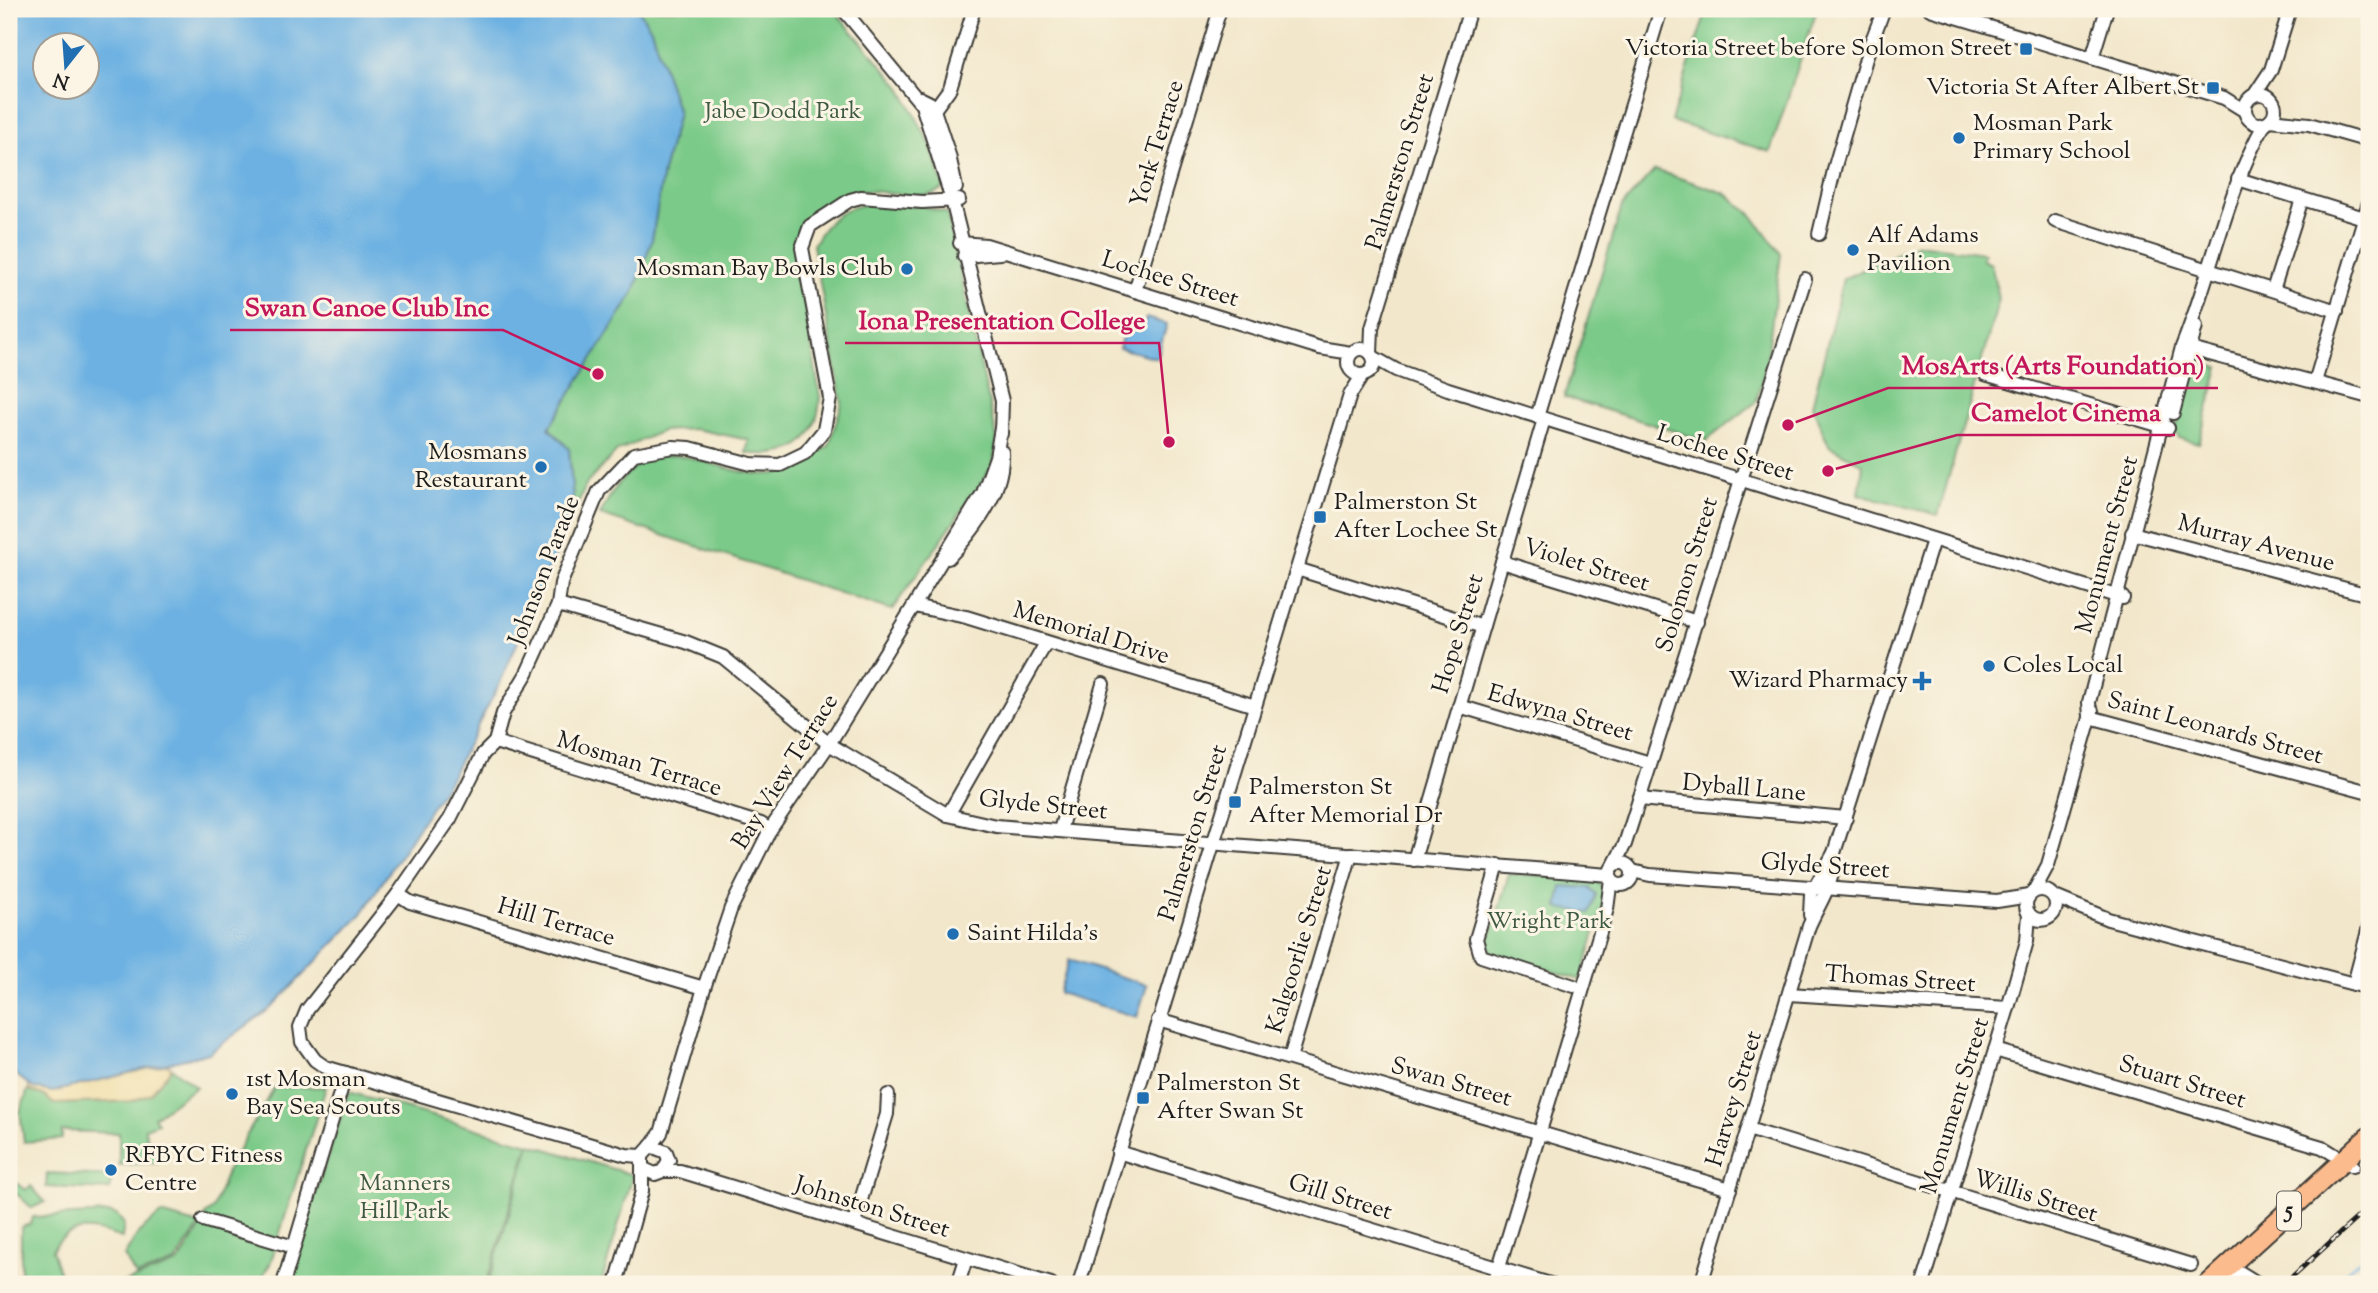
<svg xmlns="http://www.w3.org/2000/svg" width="2378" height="1293" font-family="'Sorts Mill Goudy',serif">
	<rect width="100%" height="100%" fill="#fcf5e5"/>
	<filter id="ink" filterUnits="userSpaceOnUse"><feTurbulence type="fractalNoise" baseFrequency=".0143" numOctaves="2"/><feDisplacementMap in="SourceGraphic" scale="14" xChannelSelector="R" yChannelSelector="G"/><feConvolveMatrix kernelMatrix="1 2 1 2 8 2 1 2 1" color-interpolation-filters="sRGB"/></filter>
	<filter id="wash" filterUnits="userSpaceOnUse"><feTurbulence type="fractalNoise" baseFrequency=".00686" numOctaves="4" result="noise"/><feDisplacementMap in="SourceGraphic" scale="28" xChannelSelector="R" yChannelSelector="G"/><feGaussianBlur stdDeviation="1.57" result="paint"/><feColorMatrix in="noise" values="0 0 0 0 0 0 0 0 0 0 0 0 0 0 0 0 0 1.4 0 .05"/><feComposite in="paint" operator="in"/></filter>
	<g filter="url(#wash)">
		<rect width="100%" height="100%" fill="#f2e7cb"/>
		<g fill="#7bca89" stroke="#4c7352" stroke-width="2">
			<path d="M638,9H833L900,86L930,144L944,187C925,205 884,189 859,191C845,193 827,204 816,213C804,222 798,228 795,243L820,397C817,445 791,459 746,453L749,440L695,429L662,431L617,451L587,483L574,512L569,449L549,428L634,292L652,240L663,172L678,113L651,29Z"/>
			<path d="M1707,9H1817L1770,152L1671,121Z"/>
			<path d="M1655,170L1725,193L1752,215L1781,254L1766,365L1756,402L1706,441L1564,397L1622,206Z"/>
			<path d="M872,203L922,206L947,213L997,438L993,466L892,610L600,515C656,397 717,495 792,470C804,465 817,453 829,446L842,403L813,245C827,219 842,207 872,203Z"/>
			<path d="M1918,244L1984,253L1982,260L1991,264L1999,299L1938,515L1859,494L1863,464L1829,446L1812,406L1843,279Z"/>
			<path d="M2198,364L2219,367L2199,443L2179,438L2175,431L2192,367Z"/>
			<path d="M1509,874L1593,878L1605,889V899L1581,980L1491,953L1488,945Z"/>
			<path d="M172,1068L196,1087L154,1117L158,1123L145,1128C144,1141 158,1148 158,1162L119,1165V1133L62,1131V1139L24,1142L20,1112L28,1090L43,1095L54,1104L132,1101L150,1094Z"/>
			<path d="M275,1087H326L270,1264L258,1284H120L178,1263L202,1226L205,1215L213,1209L230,1164Z"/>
			<path d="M349,1092L529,1144L486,1284H286Z"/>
			<path d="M530,1144L633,1175L601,1284H488Z"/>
			<path d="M47,1173L111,1176L110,1190L46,1187Z"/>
			<path d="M9,1177L25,1190L31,1186L45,1202L32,1208L17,1194L9,1198Z"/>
			<path d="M110,1213L117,1215L124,1224L122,1238C94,1228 70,1222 52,1250L61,1278H25L12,1283L21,1272V1227L31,1224L33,1217Z"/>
			<path d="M161,1214L200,1225L175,1262L136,1276L124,1256L139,1232Z"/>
		</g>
		<path fill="#eeda9e" stroke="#857b5d" stroke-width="2" d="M167,1064L172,1068L150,1094L132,1101L54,1104L43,1095L28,1090L30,1085L52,1092Z"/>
		<g fill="#6cb1e2" stroke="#44667f" stroke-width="2" fill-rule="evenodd">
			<path d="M9,9H638L651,29L678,113L663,172L652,240L634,292L549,428L569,449L574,512L500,683L451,777L361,915L271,1008L209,1053L52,1092L33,1088L14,1073L9,1075ZM46,46H88V88H46Z"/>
			<path d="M1146,318L1167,324L1157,358L1119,348L1127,319L1144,324Z"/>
			<path d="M1562,886L1590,888L1596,894L1590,913L1558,908Z"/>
			<path d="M1069,960L1147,985L1137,1017L1059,993Z"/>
		</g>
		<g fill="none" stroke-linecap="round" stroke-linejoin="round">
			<path stroke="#6cb1e2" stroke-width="2.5" d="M2332,1284L2369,1252"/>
		</g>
	</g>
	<g filter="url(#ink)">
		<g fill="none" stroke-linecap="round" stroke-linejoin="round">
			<g stroke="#3c3a36" stroke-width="16">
				<g id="minor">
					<path d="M843,9L922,105L952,200L1002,401L1001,434"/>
					<path d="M1930,9L2224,98L2245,111"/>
					<path d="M2092,58L2107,9"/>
					<path d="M2255,94L2271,70L2290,9"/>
					<circle cx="2260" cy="109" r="15"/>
					<path d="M920,98L930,103L934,110L949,155L956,188"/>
					<path d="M931,114L950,88L974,9"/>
					<path d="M2270,120L2309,124L2369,141"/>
					<path d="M2238,179L2364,218"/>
					<path d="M2055,221L2337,311"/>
					<path d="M1819,234L1835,166L1869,48L1884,9"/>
					<path d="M960,243L986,245L1320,348L1351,353"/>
					<path d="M964,256L1000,253"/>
					<path d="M2273,290L2302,199"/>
					<path d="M1135,291L1220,9"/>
					<path d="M2187,348L2369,397"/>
					<circle cx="1361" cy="362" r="13"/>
					<path d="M1371,354L1372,328L1470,9"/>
					<path d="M1373,357L1396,370L1448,389L2123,598"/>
					<path d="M1985,374L2168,428"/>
					<path d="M2315,382L2369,202"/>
					<path d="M2173,413L2196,326"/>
					<path d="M1537,417L1661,9"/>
					<path d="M2132,533L2369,595"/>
					<path d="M948,558C974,531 1004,491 1002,452"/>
					<path d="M1502,562L1697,622"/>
					<path d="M1297,569L1483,627"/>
					<path d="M558,605L686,642L723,657L829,744L948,815L996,826L1609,875"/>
					<path d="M914,606L966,617L1255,706"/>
					<path d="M1459,706L1650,763"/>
					<path d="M2090,717L2089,702L2182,347C2212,273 2226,192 2265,123"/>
					<path d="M2090,717L2369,792"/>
					<path d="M495,742L761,824L770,830"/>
					<path d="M1639,799L1846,818"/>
					<path d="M948,815L1046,643"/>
					<path d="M1060,830L1103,684"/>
					<path d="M1414,860L1544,419"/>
					<circle cx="1621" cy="874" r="11"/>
					<path d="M1615,863L1625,844L1805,279"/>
					<path d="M1498,865L1476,939L1481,956L1574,986"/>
					<path d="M1632,871L1650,875L1997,901L2029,896"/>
					<circle cx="2041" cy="905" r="15"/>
					<path d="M2034,891L2048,865L2092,711"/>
					<path d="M398,894L410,902L704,988"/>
					<path d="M2055,897L2108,919L2369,988"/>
					<path d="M1810,915L1811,894L1834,853L1933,540"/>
					<path d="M2354,984L2369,927"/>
					<path d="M1789,994L2008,1008"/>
					<path d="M1158,1020L1730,1189"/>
					<path d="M1995,1050L2322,1147L2353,1166"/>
					<path d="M1290,1058L1351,854"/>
					<path d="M1748,1129L2191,1265"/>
					<path d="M651,1146L661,1133L704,988L731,908L770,830L829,744L983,493L996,457L1001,428"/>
					<path d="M1118,1152L1550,1284"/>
					<path d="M642,1156L626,1155L325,1067L315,1060L302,1042L300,1027L307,1010L398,894L450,819L483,754L495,742L503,713L527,673L558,605L561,583L599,491L634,454L673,447L690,448L751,464L780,465L805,453L824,430L830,398L802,248L810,226L850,200L861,197L922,202L959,200"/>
					<path d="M663,1171H680L1051,1284"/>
					<path d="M203,1220L294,1247"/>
					<path d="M854,1223L887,1114L888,1095"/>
					<path d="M2230,1266L2259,1284"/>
					<path d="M2221,1274L2238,1284"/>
					<path d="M283,1284L346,1073"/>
					<path d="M616,1284L642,1191V1156L651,1146L666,1152L669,1160L663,1171L655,1174L644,1169"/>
					<path d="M958,1284L966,1259"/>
					<path d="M1079,1284L1350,395L1362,376"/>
					<path d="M1494,1284L1607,909L1611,879"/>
					<path d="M1701,1284L1809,926C1822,897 1834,885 1834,853"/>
					<path d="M1923,1284L2008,1008L2027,941L2029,914"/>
				</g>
			</g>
			<g stroke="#3c3a36" stroke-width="23">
				<path id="highway" d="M2209,1284L2369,1137"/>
			</g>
			<use href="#minor" stroke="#fff" stroke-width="12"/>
			<use href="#highway" stroke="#fbbb8d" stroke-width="19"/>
			<g stroke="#1c1c1c" stroke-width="5">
				<path id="rail" d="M2284,1284L2369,1207"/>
			</g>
			<use href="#rail" stroke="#fcf5e5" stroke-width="2.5" stroke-dasharray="8" stroke-linecap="butt"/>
		</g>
	</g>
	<g fill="#1f6fb2" stroke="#fcf5e5" stroke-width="2.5">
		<rect x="2019" y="42" width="14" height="14" rx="3.5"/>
		<rect x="2206" y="81" width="14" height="14" rx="3.5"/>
		<circle cx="1959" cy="138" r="7"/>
		<circle cx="1853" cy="250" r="7"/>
		<circle cx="907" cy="269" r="7"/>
		<circle cx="541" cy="467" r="7"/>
		<rect x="1313" y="510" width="14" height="14" rx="3.5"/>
		<circle cx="1989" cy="666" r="7"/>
		<path d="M1918.5 670.5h7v7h7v7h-7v7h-7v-7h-7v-7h7z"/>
		<rect x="1228" y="795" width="14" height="14" rx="3.5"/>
		<circle cx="953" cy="934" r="7"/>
		<circle cx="232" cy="1094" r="7"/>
		<rect x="1136" y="1091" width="14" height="14" rx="3.5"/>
		<circle cx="111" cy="1170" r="7"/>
	</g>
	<g text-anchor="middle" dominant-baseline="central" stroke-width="6" stroke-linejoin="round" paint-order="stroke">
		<rect fill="#fcf5e5" stroke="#5f5d58" stroke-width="2" x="2277" y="1191.5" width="24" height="39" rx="5"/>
		<g font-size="23" font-weight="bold" fill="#1c1c1c">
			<text x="2289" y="1211">5</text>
		</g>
		<g font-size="24" fill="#1c1c1c" stroke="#fcf5e5" text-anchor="start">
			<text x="2012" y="49" text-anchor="end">Victoria Street before Solomon Street</text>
			<text x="2199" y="88" text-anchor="end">Victoria St After Albert St</text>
			<text x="1973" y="124">Mosman Park<tspan x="1973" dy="28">Primary School</tspan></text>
			<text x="1867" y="236">Alf Adams<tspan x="1867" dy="28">Pavilion</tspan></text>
			<text x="893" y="269" text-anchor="end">Mosman Bay Bowls Club</text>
			<text x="527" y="453" text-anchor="end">Mosmans<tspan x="527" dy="28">Restaurant</tspan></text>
			<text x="1334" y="503">Palmerston St<tspan x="1334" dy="28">After Lochee St</tspan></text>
			<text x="2003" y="666">Coles Local</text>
			<text x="1908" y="681" text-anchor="end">Wizard Pharmacy</text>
			<text x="1249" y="788">Palmerston St<tspan x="1249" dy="28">After Memorial Dr</tspan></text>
			<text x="967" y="934">Saint Hilda's</text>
			<text x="246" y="1080">1st Mosman<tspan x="246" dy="28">Bay Sea Scouts</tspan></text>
			<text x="1157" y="1084">Palmerston St<tspan x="1157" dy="28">After Swan St</tspan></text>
			<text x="125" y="1156">RFBYC Fitness<tspan x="125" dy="28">Centre</tspan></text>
		</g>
		<g font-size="24" fill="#3d5942" stroke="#fcf5e5">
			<text x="783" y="112">Jabe Dodd Park</text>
			<text x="1549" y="922">Wright Park</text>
			<text x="405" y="1184">Manners<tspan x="405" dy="28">Hill Park</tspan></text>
		</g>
		<g font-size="24" fill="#1c1c1c" stroke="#fcf5e5">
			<text transform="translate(1158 144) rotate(-73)">York Terrace</text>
			<text transform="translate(1401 162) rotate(-73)">Palmerston Street</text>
			<text transform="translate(1170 280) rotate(17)">Lochee Street</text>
			<text transform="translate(1725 454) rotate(17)">Lochee Street</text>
			<text transform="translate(2256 544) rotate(15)">Murray Avenue</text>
			<text transform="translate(2108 545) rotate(-75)">Monument Street</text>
			<text transform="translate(1586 566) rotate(17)">Violet Street</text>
			<text transform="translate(545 571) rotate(-69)">Johnson Parade</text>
			<text transform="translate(1688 575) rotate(-73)">Solomon Street</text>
			<text transform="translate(1091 634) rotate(17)">Memorial Drive</text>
			<text transform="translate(1459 634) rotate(-73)">Hope Street</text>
			<text transform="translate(1560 714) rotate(16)">Edwyna Street</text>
			<text transform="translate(2215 729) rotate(15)">Saint Leonards Street</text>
			<text transform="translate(639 765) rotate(17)">Mosman Terrace</text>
			<text transform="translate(786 772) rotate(-58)">Bay View Terrace</text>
			<text transform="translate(1744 789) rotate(5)">Dyball Lane</text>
			<text transform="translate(1043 806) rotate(6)">Glyde Street</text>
			<text transform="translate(1194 833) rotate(-73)">Palmerston Street</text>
			<text transform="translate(1825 867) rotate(4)">Glyde Street</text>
			<text transform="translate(556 923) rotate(16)">Hill Terrace</text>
			<text transform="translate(1300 950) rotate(-73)">Kalgoorlie Street</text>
			<text transform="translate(1900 980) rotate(4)">Thomas Street</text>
			<text transform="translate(1451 1083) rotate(16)">Swan Street</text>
			<text transform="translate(2182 1083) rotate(17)">Stuart Street</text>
			<text transform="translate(1735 1099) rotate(-73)">Harvey Street</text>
			<text transform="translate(1956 1106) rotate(-73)">Monument Street</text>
			<text transform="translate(2035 1197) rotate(17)">Willis Street</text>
			<text transform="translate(1340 1198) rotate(17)">Gill Street</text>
			<text transform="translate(872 1208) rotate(17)">Johnston Street</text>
		</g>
	</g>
	<path fill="none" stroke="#c2185b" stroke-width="2.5" d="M598 374L503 330H230M1169 442L1159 343H845M1788 425L1888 388H2218M1828 471L1957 435H2175"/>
	<g fill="#c2185b" stroke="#fcf5e5" stroke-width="2.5">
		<circle cx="598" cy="374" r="7"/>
		<circle cx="1169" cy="442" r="7"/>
		<circle cx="1788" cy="425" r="7"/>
		<circle cx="1828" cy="471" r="7"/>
	</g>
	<g font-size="26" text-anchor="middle" font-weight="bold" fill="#c2185b" stroke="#fcf5e5" stroke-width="6" stroke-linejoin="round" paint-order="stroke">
		<text x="367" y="316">Swan Canoe Club Inc</text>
		<text x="1002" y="329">Iona Presentation College</text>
		<text x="2053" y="374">MosArts (Arts Foundation)</text>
		<text x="2066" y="421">Camelot Cinema</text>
	</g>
	<rect width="2378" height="1293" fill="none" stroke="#fcf5e5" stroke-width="35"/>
	<g transform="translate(66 66) rotate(197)"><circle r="33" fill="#fcf5e5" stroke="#a29e95" stroke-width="2"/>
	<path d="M0-5L12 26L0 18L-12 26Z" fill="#1f6fb2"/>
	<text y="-10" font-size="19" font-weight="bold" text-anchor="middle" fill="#1c1c1c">N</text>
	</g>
</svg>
